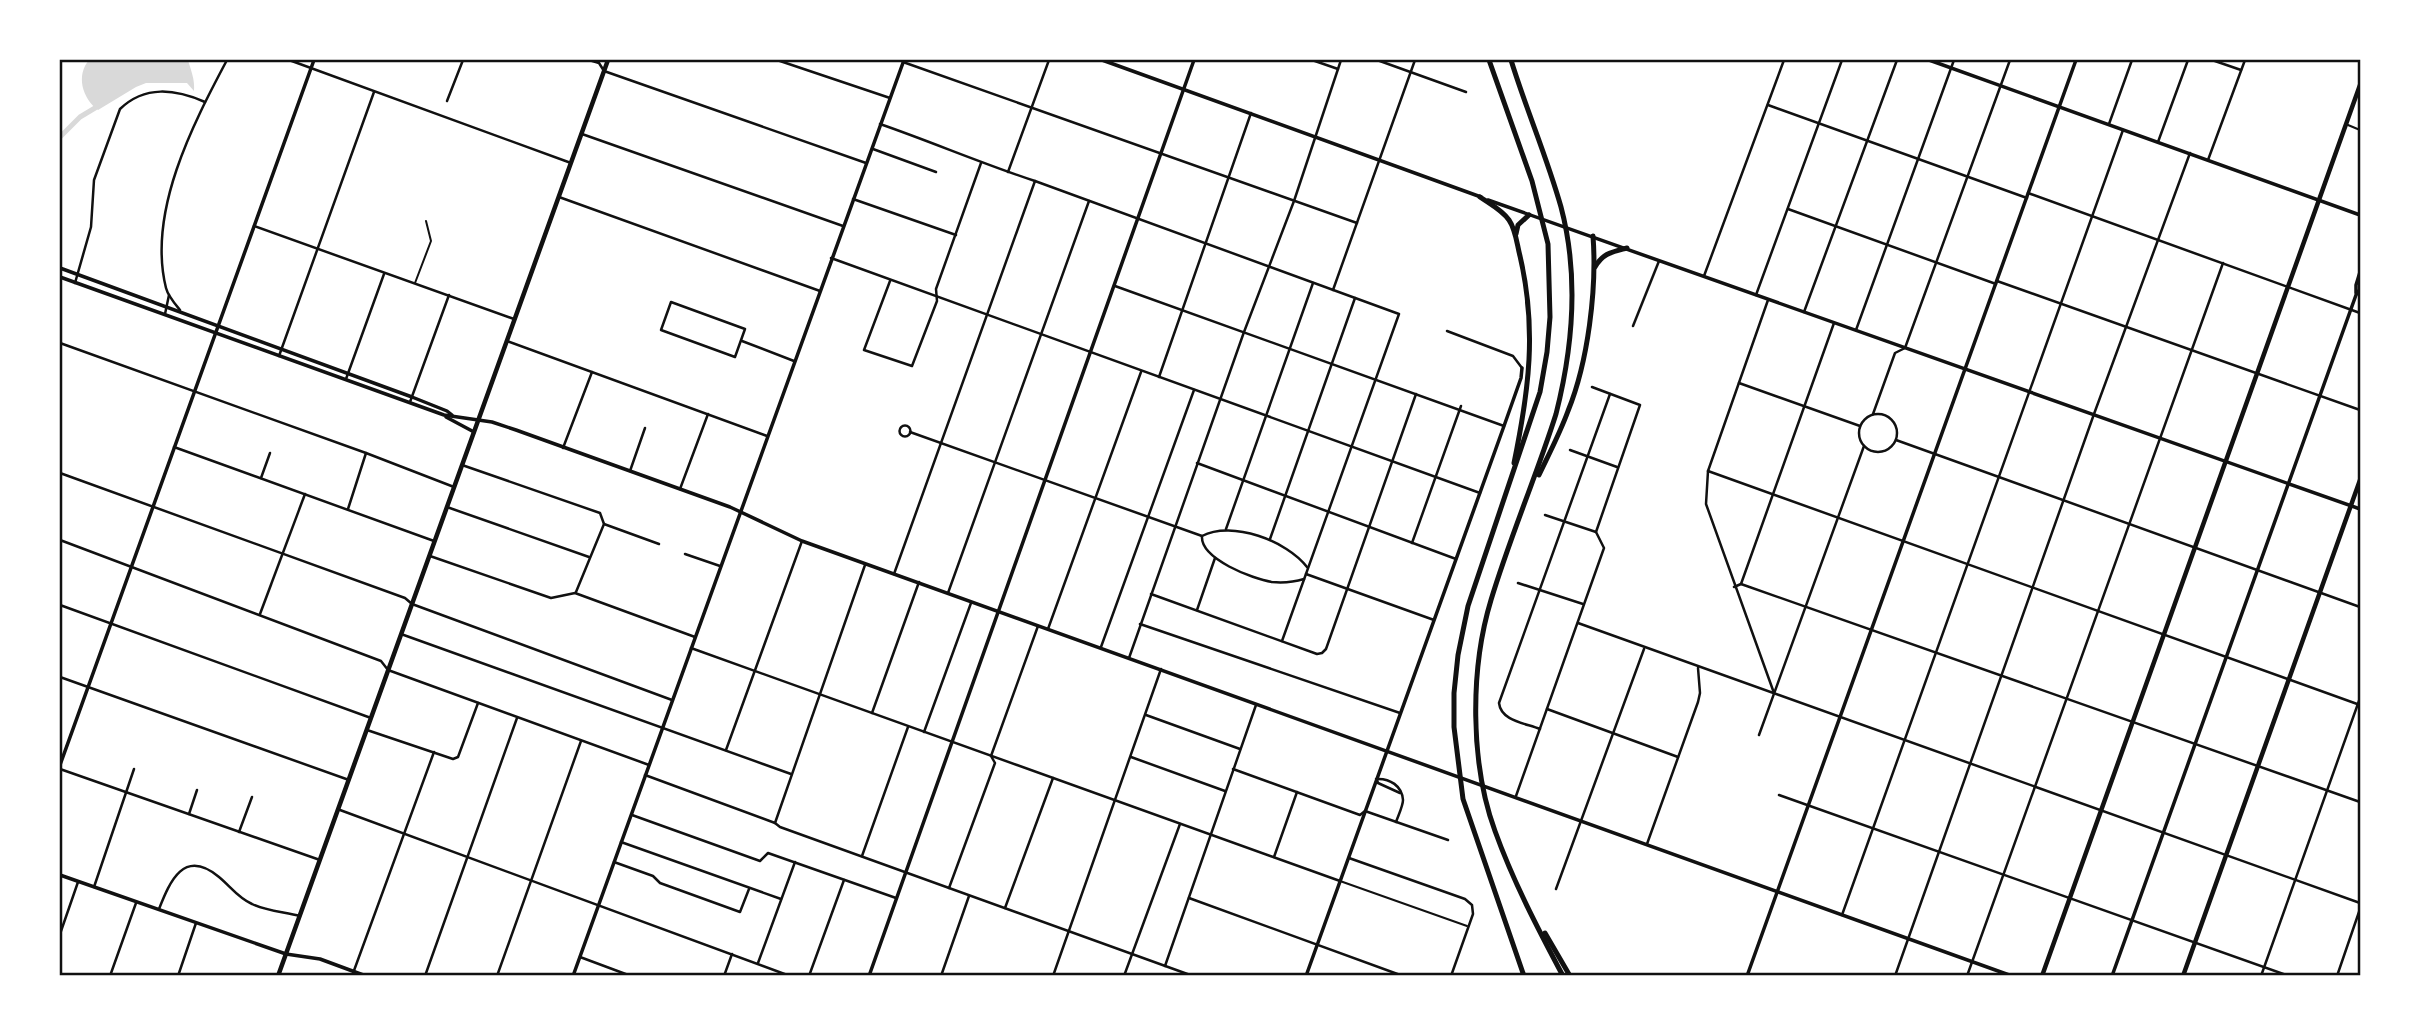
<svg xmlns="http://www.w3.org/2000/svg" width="2420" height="1035" font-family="'Nunito Sans',sans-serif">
	<rect width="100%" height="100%" fill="#fff"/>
	<path fill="#d9d9d9" d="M89,60H188C191,71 195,79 194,91L187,83H146L136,87L98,110C82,98 76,75 89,60Z"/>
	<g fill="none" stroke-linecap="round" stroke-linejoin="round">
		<path stroke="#d9d9d9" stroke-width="5" d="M60,137L80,117L95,108"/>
		<g stroke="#111" stroke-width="2">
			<path d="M2348,125L2360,130"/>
			<path d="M415,283L431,241L426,221"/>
			<path d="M1340,881L1467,926"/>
		</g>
		<g stroke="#111" stroke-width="2.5">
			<path d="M289,60L571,163"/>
			<path d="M589,60L599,63L604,71L866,163"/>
			<path d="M777,60L890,98"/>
			<path d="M1312,60L1338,69"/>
			<path d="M1377,60L1466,92"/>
			<path d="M2212,60L2241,70"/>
			<path d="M903,62L1357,223"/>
			<path d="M447,101L463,60"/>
			<path d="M1768,105L2027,198"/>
			<path d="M880,124C932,142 983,164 1035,181L1399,314L1282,641"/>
			<path d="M2109,124L2132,60"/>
			<path d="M582,134L843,226"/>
			<path d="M2158,142L2188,60"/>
			<path d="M873,149L936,172"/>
			<path d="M2208,160L2245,60"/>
			<path d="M1008,172L1049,60"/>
			<path d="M2028,193L2360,313"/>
			<path d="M559,197L820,291"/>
			<path d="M853,199L956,235"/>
			<path d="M1788,209L1996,284"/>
			<path d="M254,226L514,319"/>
			<path d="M831,258L1480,493"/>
			<path d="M1704,276L1784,60"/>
			<path d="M890,281L864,350L912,366L937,301L936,289L981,163"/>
			<path d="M1997,281L2360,410"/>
			<path d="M75,283L91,227L94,180L120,109C145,85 175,89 205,102"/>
			<path d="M1115,286L1504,426"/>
			<path d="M1333,290L1415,60"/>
			<path d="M1756,295L1842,60"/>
			<path d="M1768,300L1708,471L1706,504L1774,693"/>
			<path d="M671,302L745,329L735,357L661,330Z"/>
			<path d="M180,310C175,304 168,296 166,288C147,212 193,124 227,60"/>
			<path d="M1804,312L1897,60"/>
			<path d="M165,314L169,295"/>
			<path d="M1633,326L1659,261"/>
			<path d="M1856,330L1954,60"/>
			<path d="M1447,331L1513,356L1522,368"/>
			<path d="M507,341L767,436"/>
			<path d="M742,341L794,361"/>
			<path d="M60,343L366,453L454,487"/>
			<path d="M279,356L374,92"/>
			<path d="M1159,377L1251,113"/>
			<path d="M346,379L384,274"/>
			<path d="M1739,383L1860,426"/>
			<path d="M410,402L449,295"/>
			<circle cx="1878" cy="433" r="19"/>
			<path d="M1873,414L1895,353L1905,348L2010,60"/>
			<circle cx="905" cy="431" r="5.5"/>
			<path d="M910,432L1202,536C1232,520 1287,541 1307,567"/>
			<path d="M1896,440L2360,607"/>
			<path d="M174,447L434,541"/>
			<path d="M563,448L592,372"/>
			<path d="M1570,450L1617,467"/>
			<path d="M1197,463L1456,559"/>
			<path d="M462,465L600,513L604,524L576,592"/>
			<path d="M630,471L645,428"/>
			<path d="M1708,471L2360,705"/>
			<path d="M60,473L405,598L412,604L672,700"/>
			<path d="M261,478L270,453"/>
			<path d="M680,489L708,414"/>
			<path d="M447,507L589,557"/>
			<path d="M348,509L366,453"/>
			<path d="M1545,515L1596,532"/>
			<path d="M604,524L659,544"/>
			<path d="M1226,529L1313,283"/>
			<path d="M1202,536C1200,559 1253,579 1272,582C1283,583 1294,582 1304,579"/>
			<path d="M1270,539L1355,298"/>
			<path d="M60,540L381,661L388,670L649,765"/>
			<path d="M1412,543L1461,406"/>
			<path d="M685,554L720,566"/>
			<path d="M430,556L551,598L575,593L695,637"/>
			<path d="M894,574L1035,181"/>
			<path d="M1306,574L1434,620"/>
			<path d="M1518,583L1583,604"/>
			<path d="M1741,584L1834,323"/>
			<path d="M1734,587L1741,584L2360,802"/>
			<path d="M948,593L1089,201"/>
			<path d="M1151,594L1317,654L1322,653L1326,649L1416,394"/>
			<path d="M60,605L371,718"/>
			<path d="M1197,610L1215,558"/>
			<path d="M260,614L305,494"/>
			<path d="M1578,623L2360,903"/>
			<path d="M1140,624L1400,713"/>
			<path d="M1048,629L1141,372"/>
			<path d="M401,634L791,774"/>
			<path d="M1101,647L1194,390"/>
			<path d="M691,648L1340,881"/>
			<path d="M1129,658L1244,332L1294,201L1341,60"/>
			<path d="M60,677L349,780"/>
			<path d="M1547,709L1678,757"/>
			<path d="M872,713L919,582"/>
			<path d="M1146,715L1240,749"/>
			<path d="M1540,729C1525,723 1501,721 1499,703L1610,394"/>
			<path d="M367,730L453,759L458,757L478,703"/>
			<path d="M924,732L971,603"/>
			<path d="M1759,735L1864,446"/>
			<path d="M726,750L802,541"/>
			<path d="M1131,757L1225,791"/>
			<path d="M60,769L320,860"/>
			<path d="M1233,769L1360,815L1365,811L1448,840"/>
			<path d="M645,775L775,823L780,827L1193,976"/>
			<path d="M1376,779C1390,778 1402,786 1403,800C1403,806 1398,816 1396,822"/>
			<path d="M1377,780L1378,783L1400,793"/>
			<path d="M1779,795L2289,976"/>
			<path d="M1516,796L1604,548L1596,532L1640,405L1592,387"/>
			<path d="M340,810L790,976"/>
			<path d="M189,814L197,790"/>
			<path d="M632,815L760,861L768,853L896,898"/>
			<path d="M775,823L865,565"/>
			<path d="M239,832L252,797"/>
			<path d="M621,842L781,899"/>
			<path d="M1647,844L1698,702L1700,693L1698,668"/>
			<path d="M862,856L908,727"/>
			<path d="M1274,857L1297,792"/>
			<path d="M1349,858L1465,899L1472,905L1473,914L1451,976"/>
			<path d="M614,862L653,876L660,883L740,912L749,889"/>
			<path d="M94,887L134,769"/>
			<path d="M949,888L995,763L991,756L1038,626"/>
			<path d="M1556,889L1644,649"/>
			<path d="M1189,898L1403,976"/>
			<path d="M1005,908L1053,778"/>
			<path d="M159,909C170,881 184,848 219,877C230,886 238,898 252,904C266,911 285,912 300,916"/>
			<path d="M1842,915L2123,130"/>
			<path d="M60,934L78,882"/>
			<path d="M580,957L631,976"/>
			<path d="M758,963L795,862"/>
			<path d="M1165,966L1256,705"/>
			<path d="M110,976L136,903"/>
			<path d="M178,976L196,923"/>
			<path d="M352,976L434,752"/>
			<path d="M425,976L517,718"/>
			<path d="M497,976L581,741"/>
			<path d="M724,976L732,954"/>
			<path d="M809,976L844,880"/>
			<path d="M941,976L969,896"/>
			<path d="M1053,976L1161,669"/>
			<path d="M1124,976L1180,824"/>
			<path d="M1895,976L2094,414L2190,153"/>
			<path d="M1967,976L2223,263"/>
			<path d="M2261,976L2360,698"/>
			<path d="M2337,976L2360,909"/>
		</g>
		<g stroke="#111" stroke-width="3.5">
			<path d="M1102,60L1481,197"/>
			<path d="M1929,60L2360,215"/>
			<path d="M1488,200L2360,509"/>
			<path d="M60,268L412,397L447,411L452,415"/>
			<path d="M60,277L444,415L492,422L516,430L730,507L802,541L2012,976"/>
			<path d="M2356,293V285L2360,272"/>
			<path d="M446,417L474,432"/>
			<path d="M60,765L314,60"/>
			<path d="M60,875L286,954L320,959L366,976"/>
			<path d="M573,976L904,60"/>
			<path d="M869,976L1194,60"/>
			<path d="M1306,976L1504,426L1521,378L1522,368"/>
			<path d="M1747,976L2076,60"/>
			<path d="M2112,976L2356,295L2360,289"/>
		</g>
		<path stroke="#111" stroke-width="4.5" d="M278,976L608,60"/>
		<g stroke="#111" stroke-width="4.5">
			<path d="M2042,976L2360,85"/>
			<path d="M2183,976L2360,480"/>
		</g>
		<g stroke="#111" stroke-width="5">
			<path d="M1489,60L1532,181L1548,244L1550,317L1547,352L1540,392L1468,606L1458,655L1454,693V727L1463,799L1524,976"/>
			<path d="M1511,60C1526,109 1547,157 1561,207C1579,275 1573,347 1556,414C1536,477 1510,537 1491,600C1470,669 1470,763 1495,831C1513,881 1538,929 1563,976"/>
			<path d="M1480,197C1490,204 1502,210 1509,220C1516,230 1517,245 1520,256C1537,329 1529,390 1514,463"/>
			<path d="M1516,234L1518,225L1529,215"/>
			<path d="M1595,267C1603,253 1612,252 1627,248"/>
			<path d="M1539,475C1549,454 1560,433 1568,411C1588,362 1597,289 1593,236"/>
			<path d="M1545,933L1570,976"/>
		</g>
	</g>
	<rect width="2420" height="1035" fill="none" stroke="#ffffff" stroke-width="122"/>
	<rect x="61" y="61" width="2298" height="913" fill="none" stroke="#111" stroke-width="2.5"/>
</svg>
